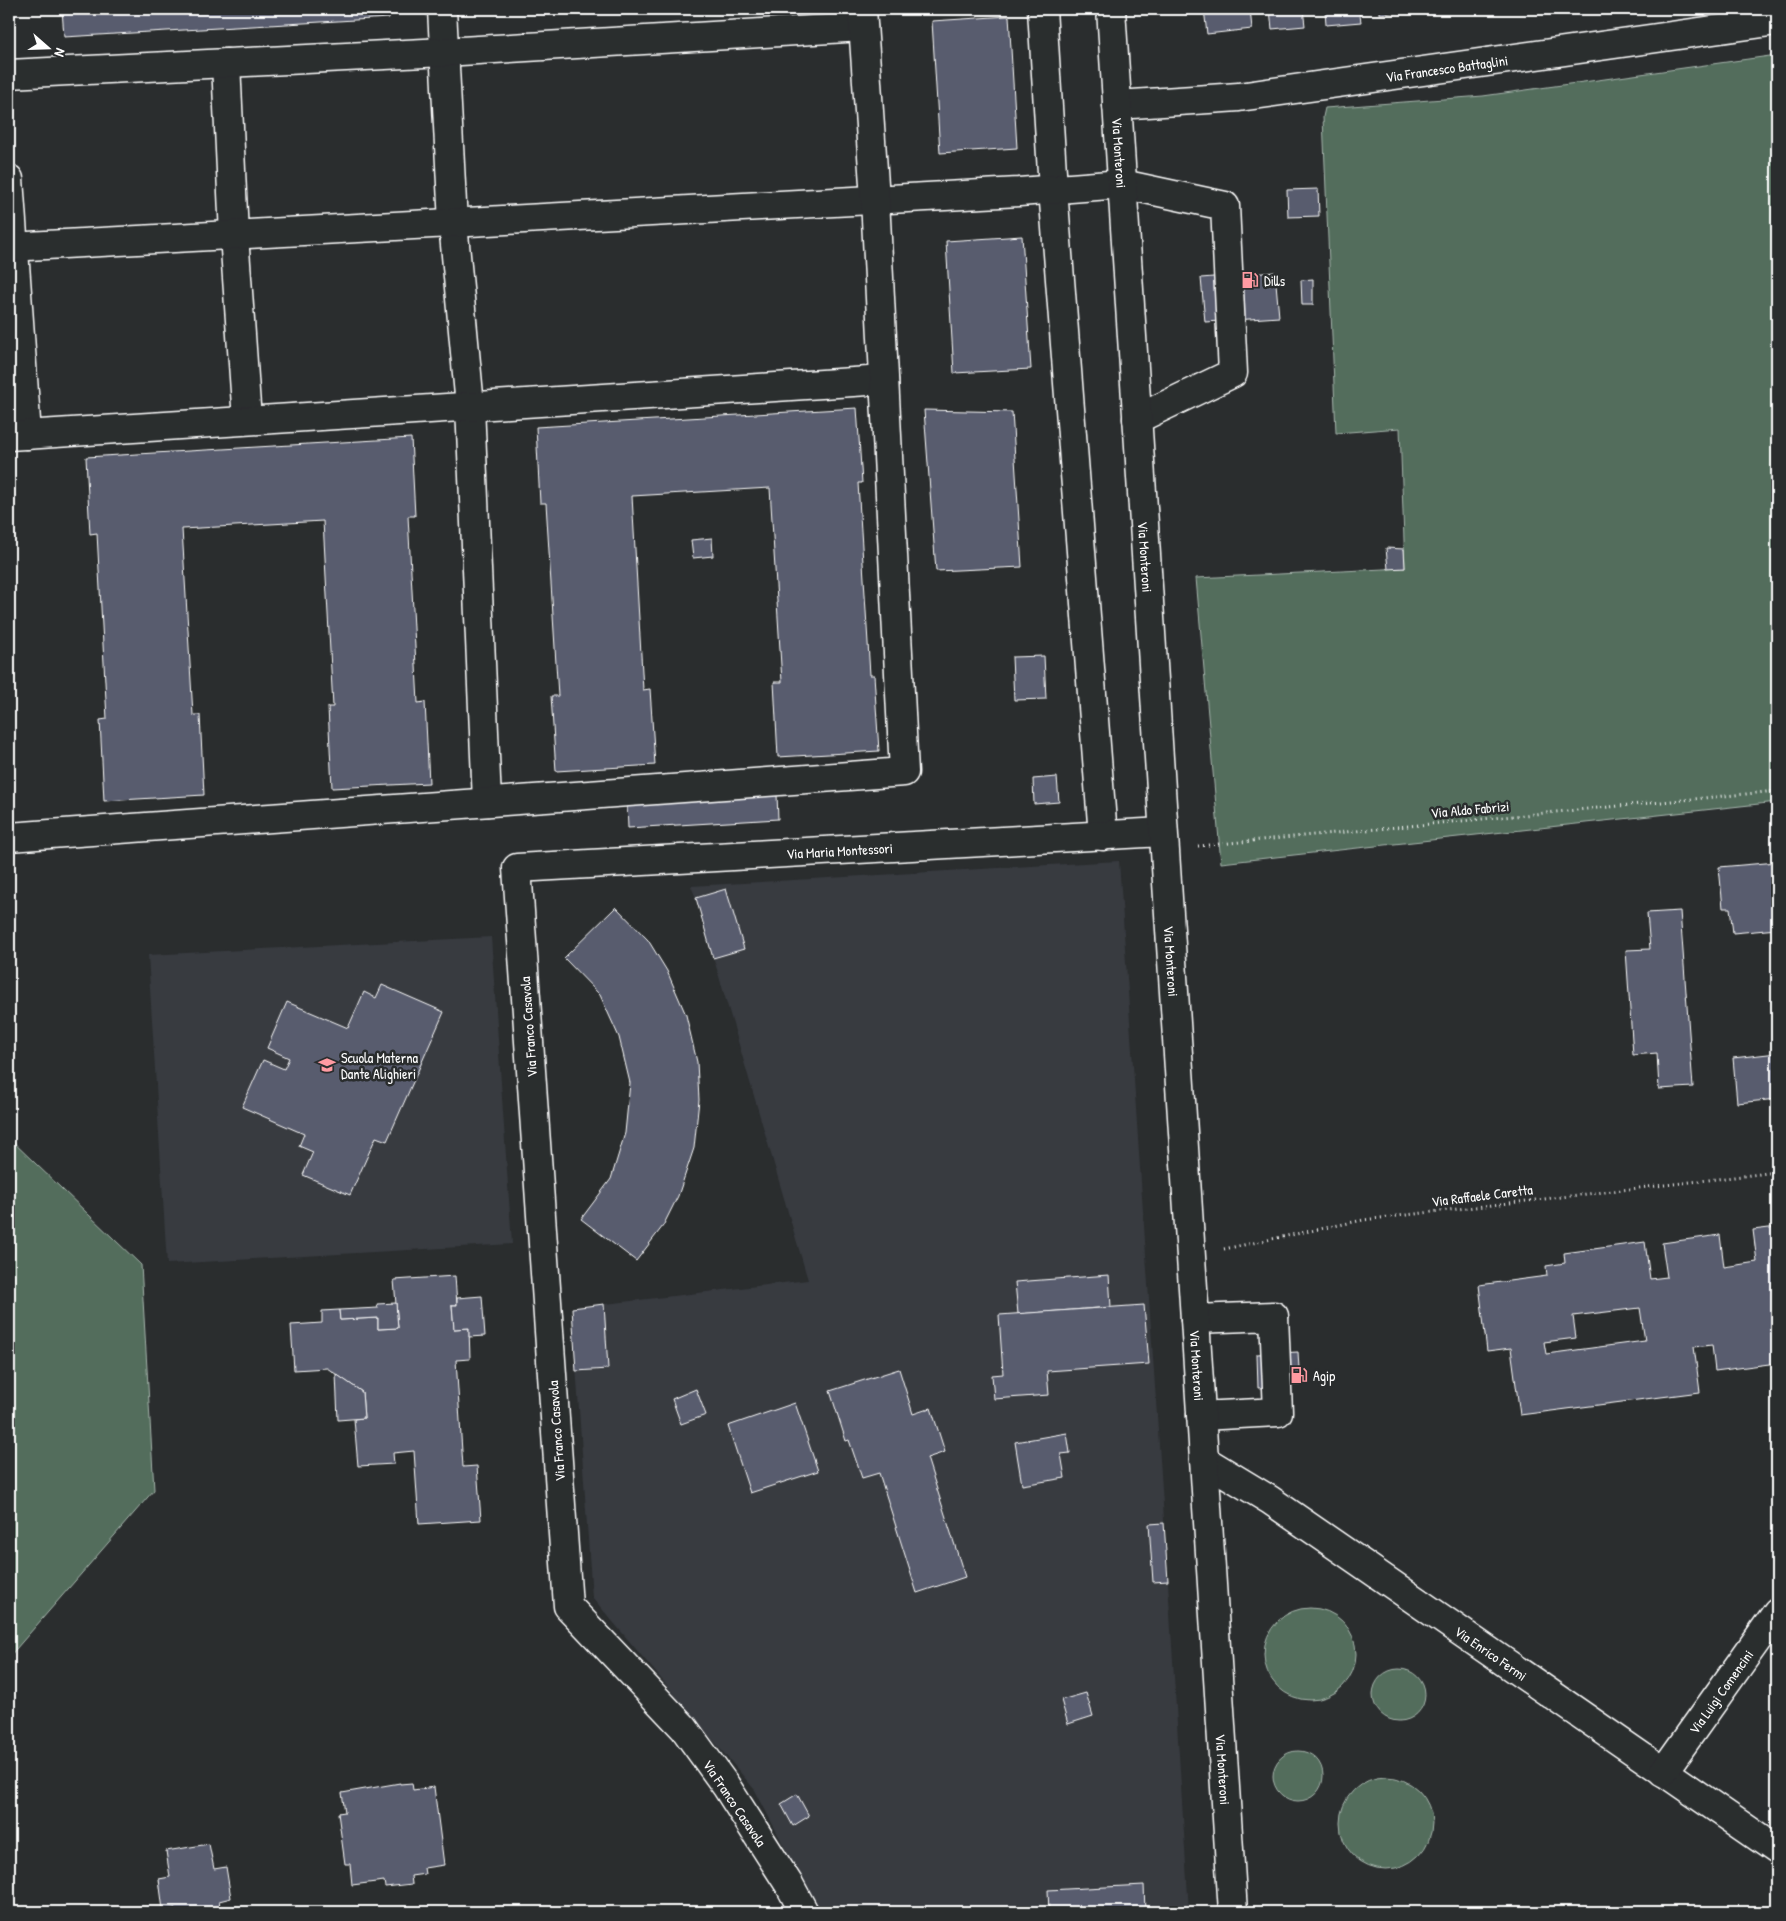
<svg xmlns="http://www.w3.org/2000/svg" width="1786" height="1921" font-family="'Patrick Hand',sans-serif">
	<rect width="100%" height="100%" fill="#2a2d2e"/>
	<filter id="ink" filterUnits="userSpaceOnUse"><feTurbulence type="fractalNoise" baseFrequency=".02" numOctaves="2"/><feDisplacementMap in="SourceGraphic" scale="10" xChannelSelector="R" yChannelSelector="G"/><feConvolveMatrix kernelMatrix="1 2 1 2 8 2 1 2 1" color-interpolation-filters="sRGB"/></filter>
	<g filter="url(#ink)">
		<g fill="#383b41">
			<path d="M1119,861L1162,1489L1189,1912H818L755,1790L592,1597L572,1308L808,1280L696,898L691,886Z"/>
			<path d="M491,937L512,1244L167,1264L148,955Z"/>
		</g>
		<g fill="#526d5c" stroke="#a8b6ae">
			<path d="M1777,55V802L1221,863L1196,578L1405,568L1400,428L1336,433L1323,117L1325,108L1483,96Z"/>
			<path d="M9,1138L141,1265L154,1490L9,1657Z"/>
			<circle cx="1310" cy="1654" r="46"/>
			<circle cx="1399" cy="1695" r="26"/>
			<circle cx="1298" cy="1776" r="25"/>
			<circle cx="1386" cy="1823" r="46"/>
		</g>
		<g fill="#585c6e" stroke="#fff" fill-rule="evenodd">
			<path d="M62,9H389V18L64,37Z"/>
			<path d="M1204,9H1250L1252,29L1207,34Z"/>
			<path d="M1270,9H1303L1305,26L1272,29Z"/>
			<path d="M1325,9H1359L1361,22L1326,25Z"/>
			<path d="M1380,9H1412V10L1380,14Z"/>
			<path d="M1430,9H1452L1430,13Z"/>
			<path d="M1009,16L1017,148L940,153L932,21Z"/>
			<path d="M1318,189L1319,216L1288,217L1287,190Z"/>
			<path d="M1022,236L1031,369L954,373L946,241Z"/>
			<path d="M1275,272L1279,317L1205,322L1201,278Z"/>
			<path d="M1313,279V305H1302L1301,280Z"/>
			<path d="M857,408L862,483H858L870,675H874L879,751L778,757L774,682H782L770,488L632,496L643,690L650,689L655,765L556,771L551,696H558L546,503H540L536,427Z"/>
			<path d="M924,410L1012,412L1022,567L936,571Z"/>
			<path d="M411,438L415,516H408L418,703L425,702L429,783L332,788L328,707H333L323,521L182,529L193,715H200L204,795L104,801L100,720L107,719L97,533L90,534L86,457Z"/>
			<path d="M712,538L713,556L693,558L691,540Z"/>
			<path d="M1386,548L1404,549L1405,568L1388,569Z"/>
			<path d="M1044,656L1046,699L1014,700L1012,657Z"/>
			<path d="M1057,777L1059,802L1034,804L1033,779Z"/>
			<path d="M777,795L778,819L628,828L627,804Z"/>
			<path d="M1777,862V929L1733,933L1730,908H1723L1719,867Z"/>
			<path d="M726,889L744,949L713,958L696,898Z"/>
			<path d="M616,907L648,940L667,971L686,1015L697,1062L699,1100L694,1148L678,1196L663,1226L636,1261L581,1219L611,1179L625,1133L630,1083L619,1037L600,995L564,958Z"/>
			<path d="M1680,911L1693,1087L1659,1089L1657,1053L1633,1055L1626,950L1650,949L1647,913Z"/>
			<path d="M382,985L444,1012L387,1141L376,1137L350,1195L303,1175L313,1152L299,1146L304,1134L242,1107L263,1060L284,1069L289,1058L267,1048L287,1002L348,1028L364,992L376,998Z"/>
			<path d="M1777,1053V1099L1737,1103L1733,1058Z"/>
			<path d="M1777,1227V1363L1715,1371L1712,1345L1694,1347L1700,1392L1520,1415L1511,1348L1487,1351L1479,1285L1547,1276L1546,1266L1565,1263L1564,1253L1645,1242L1650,1279L1667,1277L1662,1243L1720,1235L1724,1267L1757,1262L1753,1230ZM1640,1308L1645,1341L1546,1354L1544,1342L1576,1338L1573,1316Z"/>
			<path d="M1109,1275L1111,1307L1018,1314L1015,1282Z"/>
			<path d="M455,1276L457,1305H452L454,1329L469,1328L470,1359L456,1360L463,1467L477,1466L481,1520L419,1524L414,1451L393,1453L394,1464L358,1466L354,1419L364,1418L362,1392L327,1368L294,1370L291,1325L322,1323V1311L339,1310L340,1320L378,1318V1329L398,1328L394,1280Z"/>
			<path d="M482,1296L485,1336L469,1337V1328L454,1329L452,1305H457V1298Z"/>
			<path d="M396,1303L398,1328L378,1329V1318L340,1320L339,1310L378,1308L377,1304Z"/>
			<path d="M604,1304L608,1369L576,1371L572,1308Z"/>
			<path d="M1144,1305L1149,1364L1047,1371L1049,1395L994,1399L992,1375L1003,1374L999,1315Z"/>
			<path d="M1298,1352L1300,1385L1258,1388L1257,1354Z"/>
			<path d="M899,1369L913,1414L931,1408L945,1452L927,1458L965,1577L917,1593L879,1473L862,1478L849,1440L846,1441L830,1391Z"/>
			<path d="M336,1374L362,1392L364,1418L338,1420Z"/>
			<path d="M696,1389L706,1415L681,1424L672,1399Z"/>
			<path d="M795,1403L818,1471L750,1493L728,1426Z"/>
			<path d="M1067,1433L1070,1453L1061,1454L1065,1478L1022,1485L1015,1442Z"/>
			<path d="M1164,1523L1168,1581L1153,1582L1149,1524Z"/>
			<path d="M1086,1693L1093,1716L1068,1724L1061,1700Z"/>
			<path d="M400,1783V1784L412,1783L413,1790L434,1787L444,1865L424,1868L425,1874L411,1876L412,1884L385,1887L384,1881L352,1885L350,1864H345L338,1813L345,1812L342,1793Z"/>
			<path d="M797,1794L809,1816L793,1826L781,1804Z"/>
			<path d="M209,1844L214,1869L226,1867L231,1898L219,1901L221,1912H176L175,1908L163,1910L159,1879L170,1877L166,1851Z"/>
			<path d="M1144,1885L1145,1912H1049L1048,1890Z"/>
		</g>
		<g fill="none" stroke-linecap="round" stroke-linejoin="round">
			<g stroke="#fff" stroke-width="31">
				<g id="minor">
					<path d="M442,9L453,223L470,406L487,802"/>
					<path d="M1042,9L1053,189L1103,836"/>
					<path d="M226,63L234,235L247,420"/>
					<path d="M9,74L444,52L863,27"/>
					<path id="s1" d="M1117,105L1239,97L1777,21"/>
					<path d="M9,179L27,435"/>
					<path d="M9,247L1019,192L1122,184L1225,206L1233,373L1137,419"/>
					<path d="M9,436L884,380"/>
					<path d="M9,837L904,772L875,199L862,9"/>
					<path d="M1195,1319L1274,1316L1278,1412L1201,1416"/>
					<path id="s2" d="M1204,1460L1270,1500L1777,1850"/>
					<path id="s3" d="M1663,1772L1777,1612"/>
					<path id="s4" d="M804,1912L790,1886L726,1786L684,1728L568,1606L517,868L1163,832"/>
				</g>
			</g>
			<g stroke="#fff" stroke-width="31">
				<g id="major">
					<path id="s5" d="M1111,9L1233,1912"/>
				</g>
			</g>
			<g stroke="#fff" stroke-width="3" stroke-dasharray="1 4" stroke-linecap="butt">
				<path d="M1198,846L1777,791"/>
				<path d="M1224,1249L1363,1220L1777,1172"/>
			</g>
			<use href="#minor" stroke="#2a2d2e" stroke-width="28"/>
			<use href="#major" stroke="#2a2d2e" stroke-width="28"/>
		</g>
	</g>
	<defs>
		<g id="fuel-bare" transform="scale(1.35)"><path d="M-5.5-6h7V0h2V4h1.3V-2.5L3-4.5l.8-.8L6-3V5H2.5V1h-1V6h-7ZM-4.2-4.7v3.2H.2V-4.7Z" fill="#ff9aa2" stroke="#2a2d2e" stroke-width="2.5" paint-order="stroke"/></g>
		<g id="school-bare" transform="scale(1.35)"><path d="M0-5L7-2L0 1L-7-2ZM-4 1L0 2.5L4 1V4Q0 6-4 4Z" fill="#ff9aa2" stroke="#2a2d2e" stroke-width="2.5" paint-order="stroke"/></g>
	</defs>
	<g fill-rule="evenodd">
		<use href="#fuel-bare" x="1250" y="280"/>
		<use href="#school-bare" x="327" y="1065"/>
		<use href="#fuel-bare" x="1299" y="1375"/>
	</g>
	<g text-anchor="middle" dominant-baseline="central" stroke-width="5" stroke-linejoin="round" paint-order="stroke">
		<g font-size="14" fill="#fff" stroke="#2a2d2e">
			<text stroke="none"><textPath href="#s1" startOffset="332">Via Francesco Battaglini</textPath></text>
			<text stroke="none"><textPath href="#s5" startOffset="144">Via Monteroni</textPath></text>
			<text stroke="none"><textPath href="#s5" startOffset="549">Via Monteroni</textPath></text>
			<text transform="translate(1470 809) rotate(-5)">Via Aldo Fabrizi</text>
			<text stroke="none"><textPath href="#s4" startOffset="1451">Via Maria Montessori</textPath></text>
			<text stroke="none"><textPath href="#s5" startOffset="954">Via Monteroni</textPath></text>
			<text transform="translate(528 1027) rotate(-94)">Via Franco Casavola</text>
			<text transform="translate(1482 1195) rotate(-7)">Via Raffaele Caretta</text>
			<text stroke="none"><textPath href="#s5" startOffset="1359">Via Monteroni</textPath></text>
			<text transform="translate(556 1431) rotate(-94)">Via Franco Casavola</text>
			<text stroke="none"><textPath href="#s2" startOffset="346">Via Enrico Fermi</textPath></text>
			<text stroke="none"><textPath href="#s3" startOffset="99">Via Luigi Comencini</textPath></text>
			<text stroke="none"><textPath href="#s5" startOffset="1764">Via Monteroni</textPath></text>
			<text transform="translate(735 1803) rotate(56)">Via Franco Casavola</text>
		</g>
		<g font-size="14" fill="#fff" stroke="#2a2d2e" text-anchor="start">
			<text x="1264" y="280">Dills</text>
			<text x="341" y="1057">Scuola Materna<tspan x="341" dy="16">Dante Alighieri</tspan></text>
			<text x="1313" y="1375">Agip</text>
		</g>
	</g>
	<rect width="1786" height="1921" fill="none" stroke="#2a2d2e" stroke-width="30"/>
	<rect x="15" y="15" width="1756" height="1891" fill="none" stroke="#fff" stroke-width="2" filter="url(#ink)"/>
	<g transform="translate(48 48) rotate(110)" stroke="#2a2d2e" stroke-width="4" paint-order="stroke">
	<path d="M0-4L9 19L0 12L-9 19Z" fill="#ffffff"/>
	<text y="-8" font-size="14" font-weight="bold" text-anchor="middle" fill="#ffffff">N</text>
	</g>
</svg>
